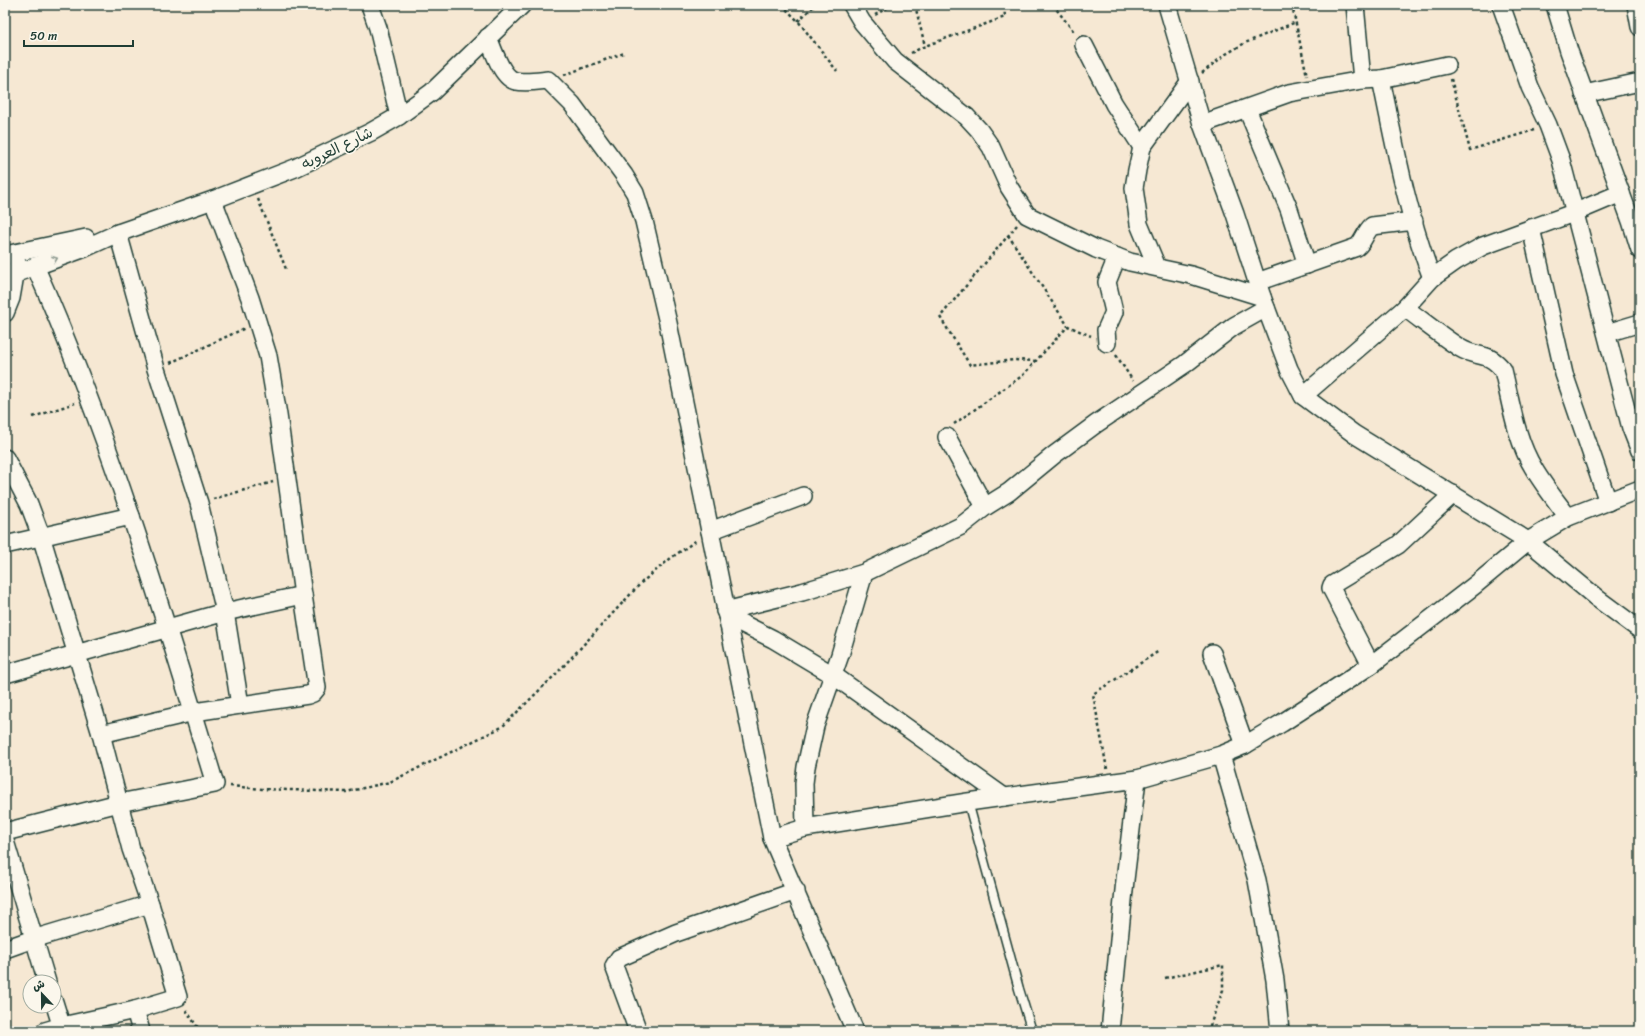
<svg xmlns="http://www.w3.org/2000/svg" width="1645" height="1036" font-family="Sriracha,'Playpen Sans Arabic',sans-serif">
	<rect width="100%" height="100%" fill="#f6e8d3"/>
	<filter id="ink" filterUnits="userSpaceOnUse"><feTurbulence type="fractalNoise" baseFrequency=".025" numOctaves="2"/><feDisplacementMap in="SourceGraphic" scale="8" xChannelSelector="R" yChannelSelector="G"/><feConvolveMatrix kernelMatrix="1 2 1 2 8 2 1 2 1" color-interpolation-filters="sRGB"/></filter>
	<g filter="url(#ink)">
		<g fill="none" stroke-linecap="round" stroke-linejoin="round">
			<g stroke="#1f3d34" stroke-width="11">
				<path id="service" d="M968,802L1019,989L1031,1028"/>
			</g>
			<g stroke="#1f3d34" stroke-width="20">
				<g id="minor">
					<path d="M370,5L378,28L399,116"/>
					<path d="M852,5L862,22L895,61L967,117L979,130L991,147L1009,187L1027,215L1096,249L1130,262L1191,275L1262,297L1289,369L1303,396L1354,434L1528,541L1598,599L1640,630"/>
					<path d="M1167,5L1202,124L1235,214L1262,297"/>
					<path d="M1355,5L1362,80"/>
					<path d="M1501,5L1530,87L1548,125L1561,160L1631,428L1640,451"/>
					<path d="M1555,5L1569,51L1631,221L1640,250"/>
					<path d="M1636,5L1640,27"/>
					<path d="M488,37C493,49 502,79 516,81C526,83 538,81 548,80L572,104L624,175L635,193L644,221L668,323L772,838L855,1031"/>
					<path d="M1084,45L1114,104L1142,147"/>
					<path d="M1381,79C1395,146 1407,214 1432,278"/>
					<path d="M1584,94L1640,82"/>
					<path d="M1247,109L1289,209L1307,265"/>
					<path d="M1202,124L1289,93L1362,80L1381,79L1447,65"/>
					<path d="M1531,228L1564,374L1608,502"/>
					<path d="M118,233L156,369L199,503L225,612L240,705"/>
					<path d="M5,255L86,238"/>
					<path d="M1157,267L1139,224L1134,188L1137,170L1142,147L1190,81"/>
					<path d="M5,274L17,273L85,248L118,233L213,200L295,168L371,132L399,116L432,92L522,5"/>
					<path d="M1257,282L1357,247C1364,241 1365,232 1372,226L1414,221"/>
					<path d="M1405,308C1423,321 1441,336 1460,348C1478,359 1487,350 1503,370C1511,403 1516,440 1534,469C1544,486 1557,502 1568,517"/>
					<path d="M5,313L11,298L17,263"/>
					<path d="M1607,333L1640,323"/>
					<path d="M1107,343L1106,330L1114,312L1107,282L1117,257"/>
					<path d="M1303,396L1405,308L1432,278L1456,261L1483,246L1576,212L1621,193"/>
					<path d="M947,437L985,507"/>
					<path d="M5,458L29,504L41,536L101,734L131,849L150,904L178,997L135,1010L62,1026L45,1031"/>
					<path d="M710,531L803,496"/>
					<path d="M5,545L131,516"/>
					<path d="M725,611L802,592L864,573L961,526L985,507L1009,492L1054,455L1096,424L1185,364L1234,326L1266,308"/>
					<path d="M727,616L773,639L833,675L1004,797"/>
					<path d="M1212,653L1245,745"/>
					<path d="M1371,665L1331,588L1332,585L1398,545L1453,494"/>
					<path d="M5,674L225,612L303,595"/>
					<path d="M101,734L194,712L308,695L313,693L317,688L303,595L278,415L268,356L250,298L213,200"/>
					<path d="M1221,755L1257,880L1275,980L1280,1031"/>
					<path d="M805,828L804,783L806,767L815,726L840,655L864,573"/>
					<path d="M5,832L119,803L215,784C162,609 109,433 35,266"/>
					<path d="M772,838L805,828L968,802L1137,779L1221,755L1245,745L1282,723L1371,665L1475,585L1528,541L1568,517L1640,489"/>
					<path d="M5,841L47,982"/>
					<path d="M5,949L33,939L150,904"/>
					<path d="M54,1002L63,1031"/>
					<path d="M135,1010L141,1031"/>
					<path d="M638,1031L614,966L619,958L676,933L796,891"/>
					<path d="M1110,1031L1125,880L1137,779"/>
				</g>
			</g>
			<g stroke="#1f3d34" stroke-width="2.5" stroke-dasharray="3 3" stroke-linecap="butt">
				<path d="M782,5L798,21L837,71"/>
				<path d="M915,5L925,46"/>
				<path d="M1053,5L1075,33"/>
				<path d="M1292,5L1307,76"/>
				<path d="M875,15L892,5"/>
				<path d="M798,21L815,5"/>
				<path d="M911,53L925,46L1005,17L1004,5"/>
				<path d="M1202,73L1226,54L1245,43L1296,22"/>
				<path d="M564,75L624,53"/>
				<path d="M1451,79L1470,150L1534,130"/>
				<path d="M258,199L286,269"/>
				<path d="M1017,225L940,317L970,365L1014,360L1037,361"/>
				<path d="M1008,235L1068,326L1091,336"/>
				<path d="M1116,355L1133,381"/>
				<path d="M170,363L245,328"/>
				<path d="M33,417L75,403"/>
				<path d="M954,424L1022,376L1068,326"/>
				<path d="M213,499L273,482"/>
				<path d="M1107,769L1093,694L1159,651"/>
				<path d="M230,786L262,789L346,792L390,782L502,727L558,672L642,582L671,558L697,540"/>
				<path d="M1165,978L1223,965V990L1208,1031"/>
				<path d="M186,1010L200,1031"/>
			</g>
			<use href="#service" stroke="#fbf7ec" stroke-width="8"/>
			<use href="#minor" stroke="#fbf7ec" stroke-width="17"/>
		</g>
		<defs><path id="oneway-chevron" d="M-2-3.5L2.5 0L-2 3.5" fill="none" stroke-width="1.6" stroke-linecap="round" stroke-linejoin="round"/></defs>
		<use stroke="#8d9a90" href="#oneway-chevron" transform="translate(55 259) rotate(-20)"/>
	</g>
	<g text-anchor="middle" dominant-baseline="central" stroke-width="3" stroke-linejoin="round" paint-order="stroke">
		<g font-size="15" fill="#1f3d34" stroke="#fbf7ec">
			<text transform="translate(337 148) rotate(-26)">شارع العروبه</text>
		</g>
	</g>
	<rect width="1645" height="1036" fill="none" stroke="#fbf7ec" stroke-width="20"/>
	<rect x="10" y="10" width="1625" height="1016" fill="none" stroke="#1f3d34" stroke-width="1.5" filter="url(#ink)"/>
	<g transform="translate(42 994) rotate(338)"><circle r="19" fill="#fbf7ec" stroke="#a3ada2"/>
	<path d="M0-3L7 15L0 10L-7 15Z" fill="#1f3d34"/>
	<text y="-6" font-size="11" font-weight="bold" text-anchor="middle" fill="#1f3d34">ش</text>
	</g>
	<path d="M24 40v6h109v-6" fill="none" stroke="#1f3d34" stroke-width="2"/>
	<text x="30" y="40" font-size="12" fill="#1f3d34" stroke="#fbf7ec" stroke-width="3" paint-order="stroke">50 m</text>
</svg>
